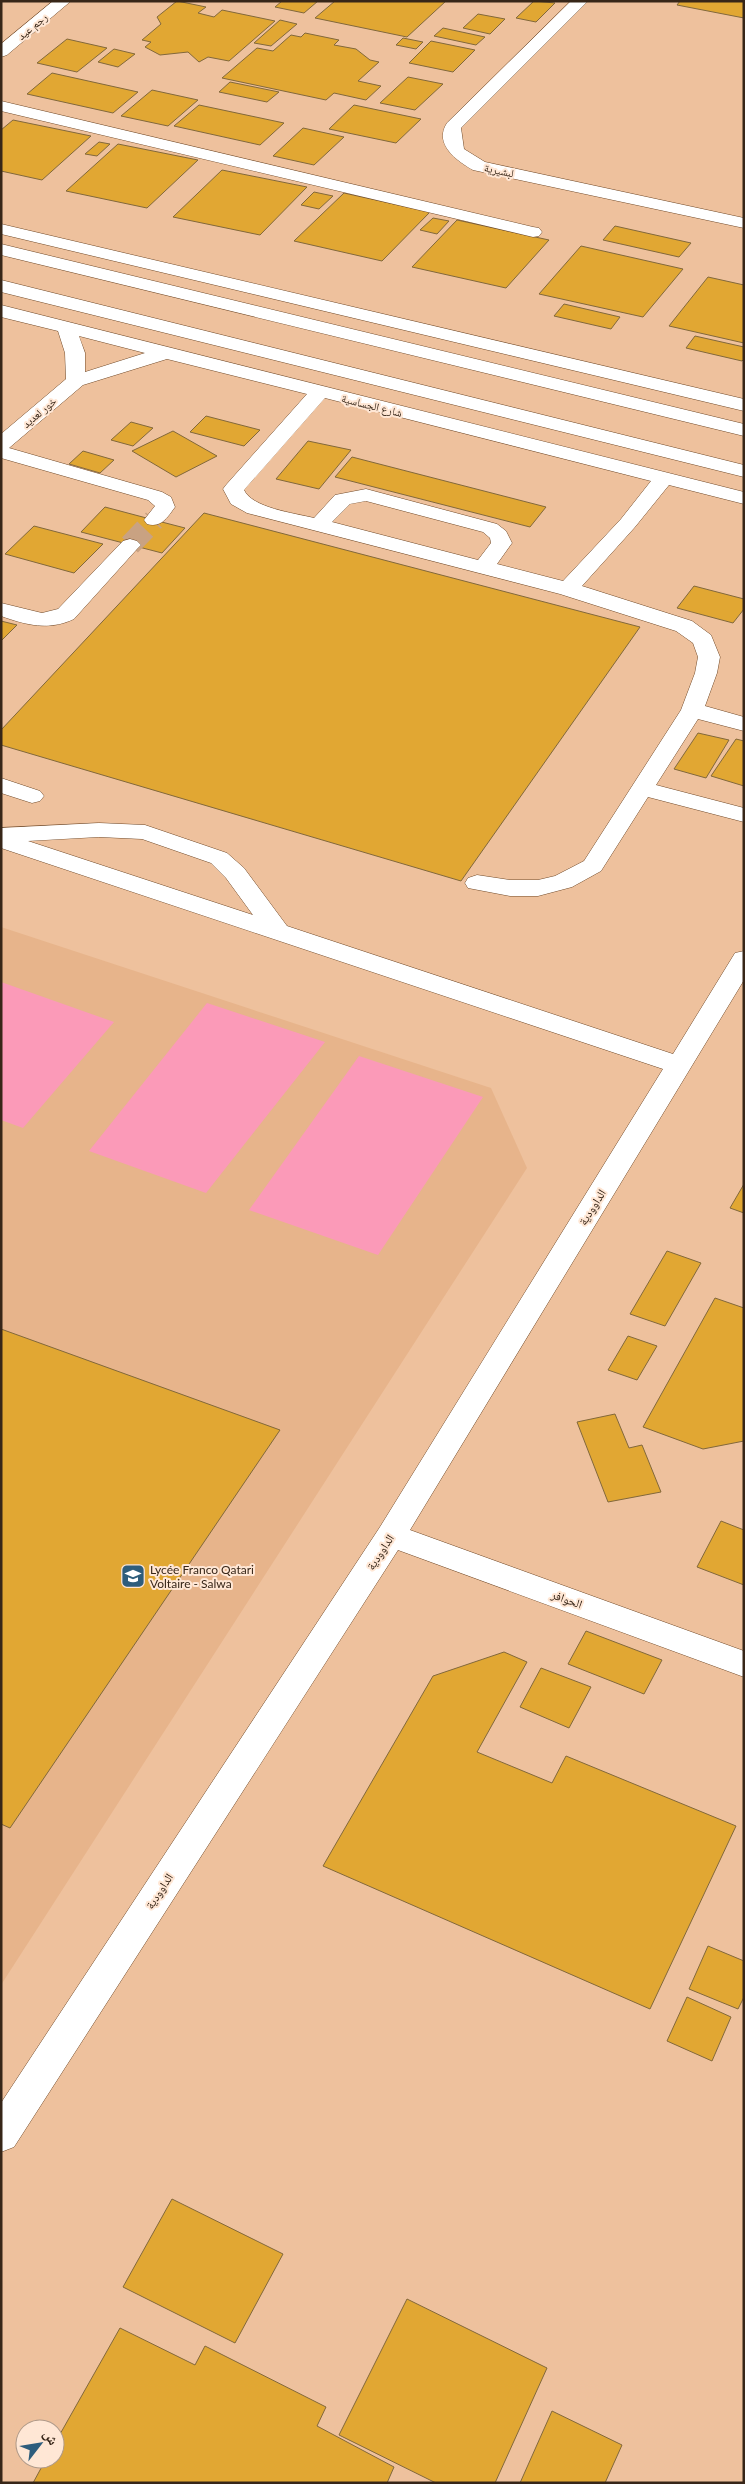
<svg xmlns="http://www.w3.org/2000/svg" width="745" height="2484" font-family="Lato,'Noto Naskh Arabic',sans-serif">
	<rect width="100%" height="100%" fill="#eec19d"/>
	<path fill="#e7b48b" d="M1,927L491,1088L527,1168L1,1985Z"/>
	<g fill="#fb9ab8">
		<path d="M1,982L114,1022L23,1128L1,1120Z"/>
		<path d="M207,1003L325,1042L206,1193L89,1151Z"/>
		<path d="M359,1056L483,1097L378,1255L249,1210Z"/>
	</g>
	<g fill="#e1a733" stroke="#82683b">
		<path d="M177,1L206,7L198,13L214,17L222,10L275,21L229,61L208,57L199,62L188,52L160,55L145,47L151,42L142,40L161,24L157,17Z"/>
		<path d="M282,1H318L304,13L275,7Z"/>
		<path d="M335,1H446L407,37L315,18Z"/>
		<path d="M534,1L555,3L536,22L516,18Z"/>
		<path d="M680,1H744V18L677,5Z"/>
		<path d="M478,14L505,19L490,34L463,28Z"/>
		<path d="M280,20L297,24L271,46L254,43Z"/>
		<path d="M443,28L485,37L476,45L434,36Z"/>
		<path d="M305,33L339,40L334,45L356,49L370,60L379,62L358,81L381,86L366,100L334,93L326,100L222,78L257,48L273,51L291,35L301,37Z"/>
		<path d="M403,38L423,42L416,49L396,45Z"/>
		<path d="M67,39L107,48L77,72L37,63Z"/>
		<path d="M431,41L475,50L453,72L409,63Z"/>
		<path d="M114,49L135,54L118,67L98,62Z"/>
		<path d="M52,73L138,92L113,113L27,94Z"/>
		<path d="M408,77L443,84L415,110L380,103Z"/>
		<path d="M230,82L279,92L267,102L219,92Z"/>
		<path d="M152,90L198,100L168,126L121,116Z"/>
		<path d="M199,105L284,123L260,145L174,126Z"/>
		<path d="M354,105L421,119L396,143L329,129Z"/>
		<path d="M13,120L91,136L42,180L1,171V130Z"/>
		<path d="M303,128L344,137L314,165L273,156Z"/>
		<path d="M99,142L110,144L97,156L85,154Z"/>
		<path d="M118,144L198,160L147,208L66,191Z"/>
		<path d="M222,170L307,187L260,235L173,217Z"/>
		<path d="M314,192L333,196L319,209L301,205Z"/>
		<path d="M344,193L430,212L382,261L294,241Z"/>
		<path d="M433,218L449,221L437,234L420,230Z"/>
		<path d="M457,220L549,240L506,288L412,267Z"/>
		<path d="M615,226L691,243L679,257L603,240Z"/>
		<path d="M581,246L683,269L643,317L539,294Z"/>
		<path d="M708,277L744,285V343L669,326Z"/>
		<path d="M564,304L620,317L611,329L554,316Z"/>
		<path d="M695,336L744,347V359L742,361L686,348Z"/>
		<path d="M206,416L260,430L244,446L190,432Z"/>
		<path d="M131,422L153,428L133,446L111,440Z"/>
		<path d="M173,431L217,456L176,477L132,451Z"/>
		<path d="M308,441L351,450L319,489L276,479Z"/>
		<path d="M83,451L114,460L100,473L69,464Z"/>
		<path d="M352,457L546,507L530,527L335,477Z"/>
		<path d="M105,507L154,520L185,528L162,553L81,532Z"/>
		<path d="M204,513L640,627L461,881L1,745V730Z"/>
		<path d="M34,526L103,544L74,573L5,554Z"/>
		<path d="M694,586L744,599V609L733,623L677,608Z"/>
		<path d="M1,621L17,625L1,641Z"/>
		<path d="M698,733L729,740L706,778L674,769Z"/>
		<path d="M736,739L744,741V786L711,776Z"/>
		<path d="M744,1184V1213L730,1208Z"/>
		<path d="M667,1251L701,1263L665,1326L630,1314Z"/>
		<path d="M715,1298L744,1308V1441L703,1449L643,1427Z"/>
		<path d="M1,1329L280,1430L10,1828L1,1824Z"/>
		<path d="M628,1336L657,1346L637,1380L608,1370Z"/>
		<path d="M615,1414L629,1448L642,1445L661,1492L608,1502L577,1422Z"/>
		<path d="M721,1521L744,1530V1585L697,1567Z"/>
		<path d="M586,1631L662,1660L644,1694L568,1664Z"/>
		<path d="M504,1652L527,1662L477,1752L552,1783L566,1756L736,1826L650,2009L323,1866L433,1676Z"/>
		<path d="M541,1668L591,1687L569,1728L520,1707Z"/>
		<path d="M708,1946L744,1961V1997L738,2009L689,1989Z"/>
		<path d="M687,1997L731,2017L712,2061L667,2041Z"/>
		<path d="M172,2199L283,2254L235,2343L123,2287Z"/>
		<path d="M407,2299L547,2368L495,2483H436L339,2435Z"/>
		<path d="M120,2328L195,2365L205,2346L326,2407L317,2426L394,2467L387,2483H33L46,2459H55V2443Z"/>
		<path d="M552,2411L622,2445L605,2483H520Z"/>
	</g>
	<g fill="none" stroke-linecap="round" stroke-linejoin="round">
		<path stroke="#c9a282" stroke-width="22" stroke-dasharray="22 11" stroke-linecap="butt" d="M130,545L154,520"/>
		<g stroke="#714a29" stroke-width="1">
			<g id="minor">
				<path d="M53,1H71L7,55L1,57V44Z"/>
				<path d="M571,1H588L461,128L464,149L485,162L744,218V228L473,170C457,161 433,144 447,123Z"/>
				<path d="M1,101L533,227L539,228L542,232L539,236L533,237L1,111Z"/>
				<path d="M1,224L744,399V411L1,234Z"/>
				<path d="M1,244L744,424V436L1,255Z"/>
				<path d="M1,280L744,465V477L1,292Z"/>
				<path d="M1,305L744,492V504L669,485L635,527L582,586L692,621L711,635L720,657L717,673L705,706L744,717V731L698,719L656,785L744,808V822L648,797L601,871L572,887L538,896H510L468,888L465,883L468,878L477,875L510,880H538L555,876L584,861L681,710L695,673L698,657L693,643L676,631L560,594L247,513L231,504L223,489L226,485L307,394L167,359L83,385L9,448L162,492L171,497L175,507C167,518 161,528 147,524L144,520L155,506L148,500L1,458V434L66,379L65,353L58,331L1,317ZM79,336L145,353L85,372V353ZM325,398L651,481L621,519L563,581L497,564L512,543L506,531L497,524L366,489L335,495L314,518C294,513 252,508 244,490ZM366,501L483,532L490,538L491,543L478,560L332,522L350,504Z"/>
				<path d="M130,539L137,541L141,545L137,549L74,619C49,631 26,625 1,616V603L42,613L58,609L123,541Z"/>
				<path d="M1,778L40,791L44,796L40,801L32,803L1,793Z"/>
				<path d="M99,823L145,825L227,853L244,868L287,926L673,1054L735,953L744,951V980L410,1530L744,1651V1677L398,1550L14,2147L1,2152V2103L380,1527L663,1069L1,848V828ZM99,837L142,839L211,863L226,878L253,915L28,841Z"/>
			</g>
		</g>
		<use href="#minor" fill="#fff" fill-rule="evenodd"/>
	</g>
	<defs>
		<g id="school-square" transform="scale(1.25)"><rect x="-9" y="-9" width="18" height="18" rx="4" fill="#2e5d7c" stroke="#ffe7d5"/><path d="M0-5L7-2L0 1L-7-2ZM-4 1L0 2.5L4 1V4Q0 6-4 4Z" fill="#fff"/></g>
	</defs>
	<g fill-rule="evenodd">
		<use href="#school-square" x="133" y="1576"/>
	</g>
	<g text-anchor="middle" dominant-baseline="central" stroke-width="4" stroke-linejoin="round" paint-order="stroke">
		<g font-size="11" fill="#372618" stroke="#ffe7d5">
			<text transform="translate(32 26) rotate(-39)">رجم عيد</text>
			<text transform="translate(499 170) rotate(12)">لبشيرية</text>
			<text transform="translate(372 405) rotate(14)">شارع الجساسية</text>
			<text transform="translate(39 412) rotate(-40)">خور لعديد</text>
		</g>
		<g font-size="12" fill="#372618" stroke="#ffe7d5">
			<text transform="translate(592 1207) rotate(-58)">الداوودية</text>
			<text transform="translate(380 1552) rotate(-57)">الداوودية</text>
			<text transform="translate(567 1599) rotate(20)">الحوافر</text>
			<text transform="translate(159 1891) rotate(-57)">الداوودية</text>
		</g>
		<g font-size="12" fill="#372618" stroke="#ffe7d5" text-anchor="start">
			<text x="150" y="1569">Lycée Franco Qatari<tspan x="150" dy="14">Voltaire - Salwa</tspan></text>
		</g>
	</g>
	<rect width="745" height="2484" fill="none" stroke="#372618" stroke-width="5"/>
	<g transform="translate(40 2444) rotate(59)"><circle r="24" fill="#ffe7d5" stroke="#af9a89"/>
	<path d="M0-4L9 19L0 12L-9 19Z" fill="#2e5d7c"/>
	<text y="-8" font-size="14" font-weight="bold" text-anchor="middle" fill="#372618">ش</text>
	</g>
</svg>
